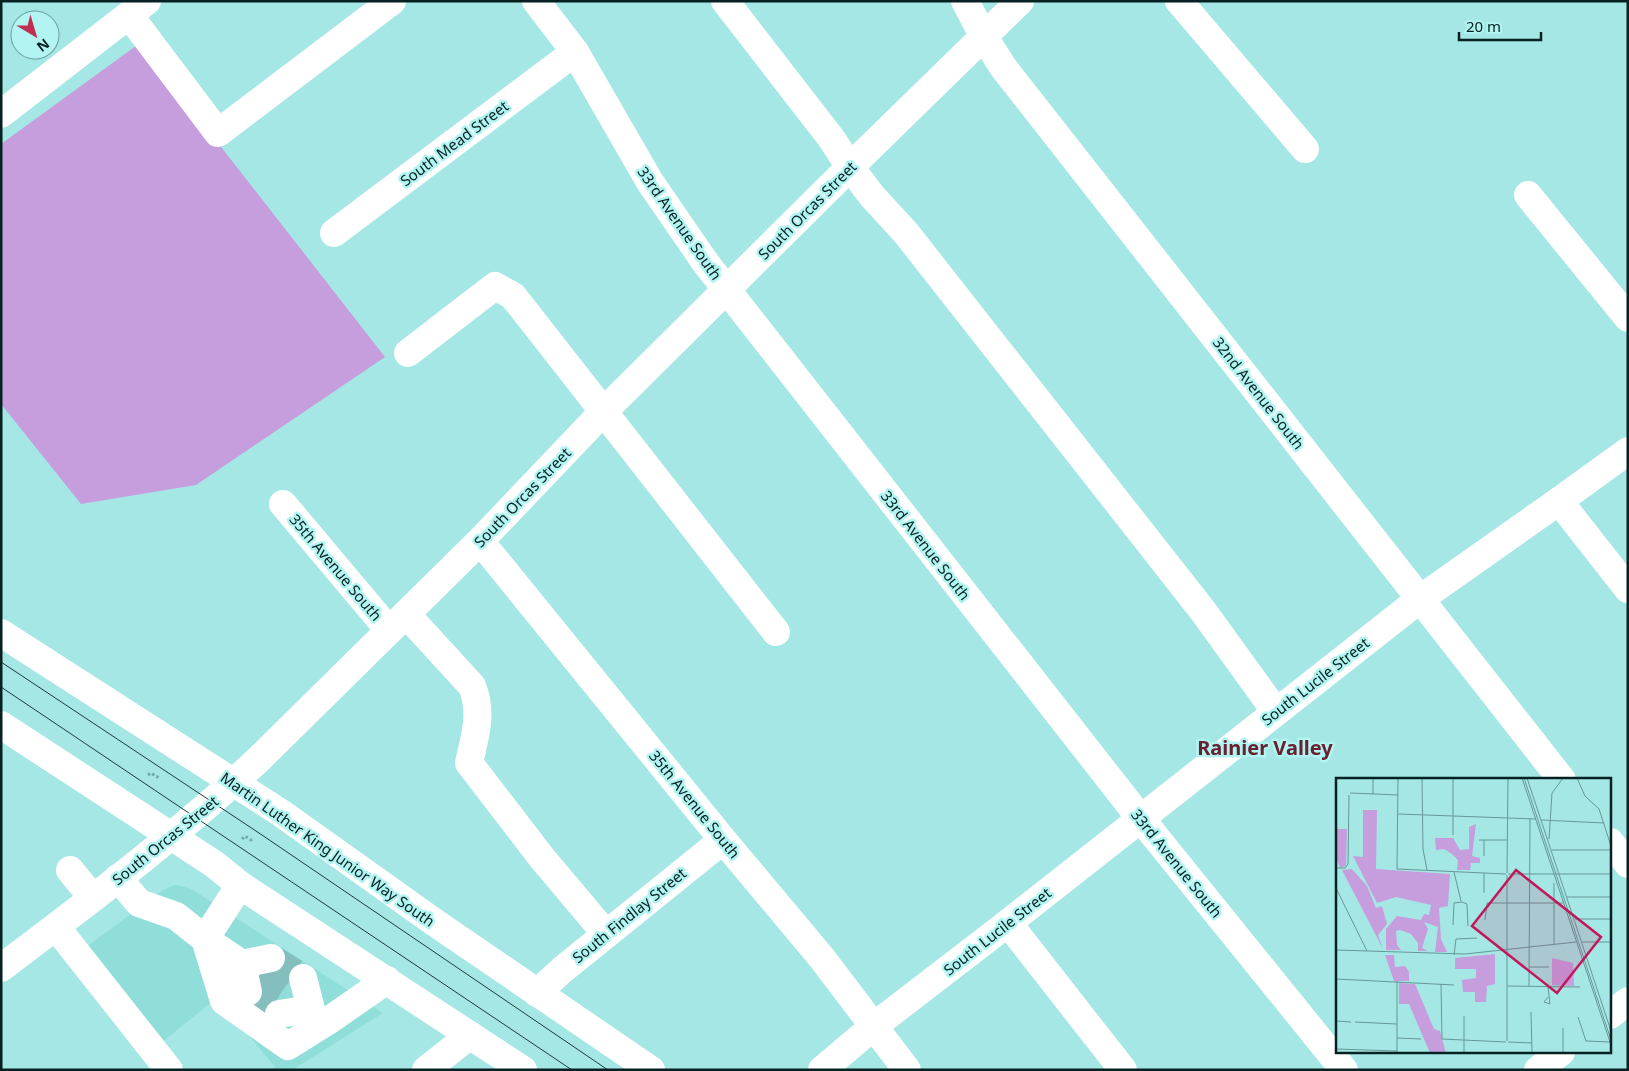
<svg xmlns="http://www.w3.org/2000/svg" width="1629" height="1071" font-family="'Noto Sans',sans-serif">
	<rect width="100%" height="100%" fill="#a5e7e4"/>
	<path fill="#90deda" d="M175,885L182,886L193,890L383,1013L292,1070H277L218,997L161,1043L85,948L163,890Z"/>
	<path fill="#c69ede" d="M140,43L385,357L196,485L81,504L1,404V144Z"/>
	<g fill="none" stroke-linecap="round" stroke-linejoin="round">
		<g stroke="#85bfbd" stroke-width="28" stroke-dasharray="28 14" stroke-linecap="butt">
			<path d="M271,958L303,978"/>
			<path d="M260,974L292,996"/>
			<path d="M248,992L279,1014"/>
		</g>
		<g stroke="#73a9a7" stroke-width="3" stroke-dasharray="2.5 2.5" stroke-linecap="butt">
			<path d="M148,775L151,773L157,777L159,775"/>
			<path d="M242,839L245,836L251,840L253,838"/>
		</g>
		<g stroke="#fff" stroke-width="28">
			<path d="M536,1L575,52L650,182L705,262L1141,819L1344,1070"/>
			<path d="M725,1L831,138L850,167L872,196L906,233L1203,611L1276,712"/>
			<path d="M965,1L984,37L1003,67L1562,780"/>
			<path d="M1179,1L1305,149"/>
			<path d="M129,15L218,133L392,1"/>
			<path d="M1,114L147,1"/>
			<path d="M1528,195L1628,318"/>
			<path d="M334,233L575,52"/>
			<path d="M408,353L495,286L513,296L776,632"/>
			<path d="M1559,501L1628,589"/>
			<path d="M283,504L389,630"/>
			<path d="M480,541L723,840L821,957L907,1070"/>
			<path d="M406,614L472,686C483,713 475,736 469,763L542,858L606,934"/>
			<path d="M1610,842L1628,864"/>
			<path d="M70,870L93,898"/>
			<path d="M118,878L139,903L176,916L205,939L242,964L248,992"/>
			<path d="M240,885L205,939L224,1001L288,1046L328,1021L387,980"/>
			<path d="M1008,923L1123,1070"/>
			<path d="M56,927L169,1070"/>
			<path d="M242,964L271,958"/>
			<path d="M1,968C90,901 179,834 260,758L480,541L603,412L850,167L1020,1"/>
			<path d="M537,993L562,970L723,840"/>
			<path d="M279,1014L311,1009L303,978"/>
			<path d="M1610,1015L1628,1001"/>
			<path d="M426,1070L470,1035"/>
			<path d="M822,1070L874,1026L1008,923L1420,599L1559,501L1628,451"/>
			<path d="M1538,1070L1561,1052"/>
		</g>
		<g stroke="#fff" stroke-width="28">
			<path d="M1,633L281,813L434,922L651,1070"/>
			<path d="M1,725L214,864L240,885L523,1070"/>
		</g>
		<g stroke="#1c3d3d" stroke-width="1">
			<path d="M1,662L259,833L608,1070"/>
			<path d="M1,687L572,1070"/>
		</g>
	</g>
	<g text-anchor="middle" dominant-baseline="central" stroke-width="5" stroke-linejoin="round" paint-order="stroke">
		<g font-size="15" fill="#052121" stroke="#b2f4f1">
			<text transform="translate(454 143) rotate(-37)">South Mead Street</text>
			<text transform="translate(807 210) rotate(-45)">South Orcas Street</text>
			<text transform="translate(680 223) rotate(55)">33rd Avenue South</text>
			<text transform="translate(1259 393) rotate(52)">32nd Avenue South</text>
			<text transform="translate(522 497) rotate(-46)">South Orcas Street</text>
			<text transform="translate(926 545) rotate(52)">33rd Avenue South</text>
			<text transform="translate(336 567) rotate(50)">35th Avenue South</text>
			<text transform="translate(1315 681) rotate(-38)">South Lucile Street</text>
			<text transform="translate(695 804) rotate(51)">35th Avenue South</text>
			<text transform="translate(165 840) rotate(-39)">South Orcas Street</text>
			<text transform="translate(328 849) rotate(35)">Martin Luther King Junior Way South</text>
			<text transform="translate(1177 863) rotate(51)">33rd Avenue South</text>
			<text transform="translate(629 915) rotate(-39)">South Findlay Street</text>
			<text transform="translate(997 931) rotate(-38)">South Lucile Street</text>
		</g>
		<g font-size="20" font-weight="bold" fill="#68222f" stroke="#b2f4f1">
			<text x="1265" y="747">Rainier Valley</text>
		</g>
	</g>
	<g transform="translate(1336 778)">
		<rect width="275" height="275" fill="#a5e7e4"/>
		<path d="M27,32H41L40,91L114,96L112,128L103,130L105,161L111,174H99L102,149L88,144L92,151L86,170L92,173H82V165L75,156L64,152L60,153L61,167L65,172H50V151L61,138L85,142L88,136L93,137L95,127L60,119L41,125L17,78L27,79ZM140,46L136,78L144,80V85H135L134,92H121L122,82L116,76L108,71L100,72L99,60H117L124,72L133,71V49ZM0,47L2,51H11L10,88L4,90L0,79ZM16,91L31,108L40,130L46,128L51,146L42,157L47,171L6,92ZM159,176V206L151,208L150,224H139V214H127L126,202L140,200V191H119V180ZM49,177H58L59,189L69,188L73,194V203H58ZM216,180L237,185L238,208L216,207ZM63,205L79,206L98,251L104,253L110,275H94L73,226H63Z" fill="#c69ede"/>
		<path fill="none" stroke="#659896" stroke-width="1" d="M62,0L61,91L170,96M86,0L87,71L91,92M186,0L275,267M188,0L275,262M191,0L275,253M241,0L249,18L263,31L275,68M14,15L62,17M37,16V0M62,36L200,41M205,42L268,45M117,57V0M213,61L216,15L227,0M143,62H171M148,62V78M216,72H275M0,90H9L12,86L13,17M118,94L125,123M171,95L172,0M172,96H275M171,97V263M218,105V166M0,110L31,173M148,115V95M231,119H275M239,141H275M149,142L151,125H227M117,147L118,125L126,124L131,126L132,148M246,164H275M0,172L129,176L240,164M118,177L120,161L141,160M193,189H213M0,201L118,207M105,206L106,261L170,264M171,208L244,209M193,208L194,41M212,219L208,224L214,226L212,209M195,234L196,275M128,238V275M242,239L250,263L274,264M0,243L15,244M19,244L61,246M61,260L85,261M172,264L196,265M0,271L61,273M61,275V203M227,275V250"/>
		<path fill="#c2185b" fill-opacity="0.15" stroke="#c2185b" stroke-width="2.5" d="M180,92L265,159L221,215L136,148Z"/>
		<rect width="275" height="275" fill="none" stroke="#052121" stroke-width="2.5"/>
	</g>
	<rect width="1629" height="1071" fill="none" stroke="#052121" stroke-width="5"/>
	<g transform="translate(35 35) rotate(142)"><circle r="24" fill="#b2f4f1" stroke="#6da09e"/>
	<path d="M0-4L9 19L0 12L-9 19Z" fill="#c02f51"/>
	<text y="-8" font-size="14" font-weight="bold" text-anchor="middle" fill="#052121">N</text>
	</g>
	<path d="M1459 32v8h82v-8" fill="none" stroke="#052121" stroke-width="2.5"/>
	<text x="1466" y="32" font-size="15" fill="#052121" stroke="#b2f4f1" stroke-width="4" paint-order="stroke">20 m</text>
</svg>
